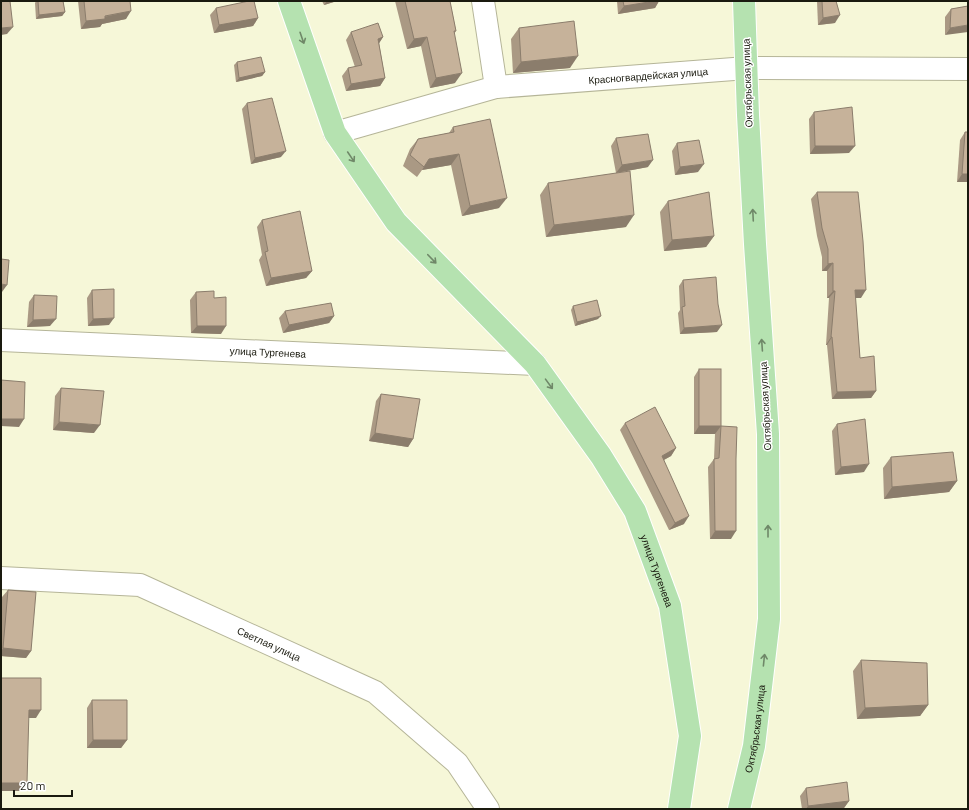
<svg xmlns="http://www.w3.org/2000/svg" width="969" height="810" font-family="Barlow,sans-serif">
	<rect width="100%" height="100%" fill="#f6f7d8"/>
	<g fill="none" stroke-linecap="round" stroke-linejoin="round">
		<g stroke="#b5b598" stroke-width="24">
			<g id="minor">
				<path d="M483,1L496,87"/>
				<path id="s1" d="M335,133L496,87L747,68L968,69"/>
				<path id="s2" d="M1,340L535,364"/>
				<path id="s3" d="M1,578L140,585L375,692L457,763L488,809"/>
			</g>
		</g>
		<g stroke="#fff" stroke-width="24">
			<g id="major">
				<path id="s4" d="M289,1L335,133L396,222L535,364L601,456L635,511L670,606L690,736L679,809"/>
				<path id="s5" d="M739,809L754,746L769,619L768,434L755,244L748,115L744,1"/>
			</g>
		</g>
		<use href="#minor" stroke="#fff" stroke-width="22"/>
		<use href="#major" stroke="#b5e2b0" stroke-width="22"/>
	</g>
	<g fill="#aa9984">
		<path d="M36,1H63L65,12L62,16L36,19L35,3Z"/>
		<path d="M78,1H130L126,19L102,24L100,27L81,29Z"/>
		<path d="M322,1H337L324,5Z"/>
		<path d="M395,1H450L456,31L454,34L455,83L430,88L421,46L407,49Z"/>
		<path d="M617,1H659L655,8L618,14Z"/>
		<path d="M817,1H836L835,23L818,25Z"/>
		<path d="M968,6L945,35V17L951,9Z"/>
		<path d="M216,8L258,18L253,26L214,33L210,15Z"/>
		<path d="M519,28L570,68L513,73L511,39Z"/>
		<path d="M351,32L383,37L379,43L385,78L380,86L346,91L342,76L348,68L355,67L346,40Z"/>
		<path d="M237,62L265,72L262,76L236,82L234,65Z"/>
		<path d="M247,103L281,157L251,164L242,109Z"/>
		<path d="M814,112L849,153L810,154L809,119Z"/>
		<path d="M453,127L499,208L462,216L451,165L422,170L417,177L403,166L410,149L418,139L449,133Z"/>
		<path d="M965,132H968V182H957L960,140Z"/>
		<path d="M616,138L648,167L616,173L611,146Z"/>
		<path d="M677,143L698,172L675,175L672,151Z"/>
		<path d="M548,183L626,227L546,237L540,195Z"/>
		<path d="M817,192L861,298H855L860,358L876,391L871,398L832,399L827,345H826L829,298H827V271H822V257L817,236L811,199Z"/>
		<path d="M668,201L714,236L706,247L664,251L660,212Z"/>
		<path d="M262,220L312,271L306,278L266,286L259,260L262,255L257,227Z"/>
		<path d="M683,280L717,332L680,334L678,313L680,310L679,286Z"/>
		<path d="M92,290L109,325L88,326L87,298Z"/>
		<path d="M196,292L214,298L221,334L191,333L190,300Z"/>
		<path d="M34,295L50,326L27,327L29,302Z"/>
		<path d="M573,306L598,319L575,326L571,310Z"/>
		<path d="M285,311L334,316L329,323L283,333L279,318Z"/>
		<path d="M699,369L721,426L731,539H710L708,467L714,459L715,434H694V377Z"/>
		<path d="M61,388L94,433L53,430L55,396Z"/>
		<path d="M381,394L413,439L408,447L369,441L376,401Z"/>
		<path d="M625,423L676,448L671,456L664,460L684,524L669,530L620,430Z"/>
		<path d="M837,424L864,472L835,475L832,431Z"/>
		<path d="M891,457L957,481L949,492L884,499L883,468Z"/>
		<path d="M8,590L31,651L26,658L1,656V615L2,597Z"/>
		<path d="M861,660L928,705L920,716L857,719L853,671Z"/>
		<path d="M92,700L127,740L121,748H87V708Z"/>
		<path d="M806,788L849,801L844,808L838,809H802L800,796Z"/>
	</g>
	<g fill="#8b7d6c">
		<path d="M327,1H337L324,5Z"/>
		<path d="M655,1H659L655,8L618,14L624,6Z"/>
		<path d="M131,11L126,19L102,24L100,27L81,29L86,21Z"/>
		<path d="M65,12L62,16L36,19L39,15Z"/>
		<path d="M840,15L835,23L818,25L823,18Z"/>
		<path d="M258,18L253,26L214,33L219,25Z"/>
		<path d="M968,25V32L945,35L950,28Z"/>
		<path d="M13,27L7,34L1,35V28Z"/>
		<path d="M383,37L378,45V39Z"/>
		<path d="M427,37L421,46L407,49L414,39Z"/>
		<path d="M578,56L570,68L513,73L521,62Z"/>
		<path d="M265,72L262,76L236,82L239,78Z"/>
		<path d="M462,73L455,83L430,88L436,78Z"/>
		<path d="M385,78L380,86L346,91L351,84Z"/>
		<path d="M815,146H855L849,153L810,154Z"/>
		<path d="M286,151L281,157L251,164L255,158Z"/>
		<path d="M459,154L451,165L422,170L429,159Z"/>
		<path d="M653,160L648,167L616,173L622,165Z"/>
		<path d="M704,164L698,172L675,175L680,167Z"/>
		<path d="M962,174H968V182H957Z"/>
		<path d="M507,198L499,208L462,216L470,206Z"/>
		<path d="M634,215L626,227L546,237L554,225Z"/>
		<path d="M714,236L706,247L664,251L672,240Z"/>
		<path d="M833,263L827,271H822L828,264Z"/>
		<path d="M312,271L306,278L266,286L271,278Z"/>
		<path d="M1,284L7,285L2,292H1Z"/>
		<path d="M855,290H866L861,298H849Z"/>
		<path d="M833,291H835L829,298H827Z"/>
		<path d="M334,316L329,323L283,333L289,325Z"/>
		<path d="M601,316L598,319L575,326L577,322Z"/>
		<path d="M114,318L109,325L88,326L93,319Z"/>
		<path d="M56,319L50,326L27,327L33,320Z"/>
		<path d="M722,325L717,332L680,334L684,328Z"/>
		<path d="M197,326H226L221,334L191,333Z"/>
		<path d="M831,337H832L827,345H826Z"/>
		<path d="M876,391L871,398L832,399L837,392Z"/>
		<path d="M1,419H24L19,427L1,426Z"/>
		<path d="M59,422L100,425L94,433L53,430Z"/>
		<path d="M699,426H721L715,434H694Z"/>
		<path d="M375,433L413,439L408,447L369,441Z"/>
		<path d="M676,448L671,456L656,464L662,456Z"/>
		<path d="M869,464L864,472L835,475L841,467Z"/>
		<path d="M957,481L949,492L884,499L892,487Z"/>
		<path d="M689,516L684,524L669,530L675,523Z"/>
		<path d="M715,531H736L731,539H710Z"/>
		<path d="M3,648L31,651L26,658L1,656V652Z"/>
		<path d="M928,705L920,716L857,719L865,708Z"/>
		<path d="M29,710H41L36,718H23Z"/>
		<path d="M93,740H127L121,748H87Z"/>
		<path d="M1,783H27L21,791H1Z"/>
		<path d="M849,801L844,808L838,809H806L808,806Z"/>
	</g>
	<g fill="#c6b29a" stroke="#8b7d6c">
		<path d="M1,1H10L13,27L1,28Z"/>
		<path d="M38,1H63L65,12L39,15Z"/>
		<path d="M84,1H130L131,11L105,16V19L86,21Z"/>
		<path d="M249,1H254L258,18L219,25L216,8Z"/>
		<path d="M405,1H450L456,31H454L462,73L436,78L427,37L414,39Z"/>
		<path d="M623,1H655L624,6Z"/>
		<path d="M822,1H836L840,15L823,18Z"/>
		<path d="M968,6V25L950,28L951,9Z"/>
		<path d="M574,21L578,56L521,62L519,28Z"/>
		<path d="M378,23L383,37L378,39L385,78L351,84L348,68L362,65L351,32Z"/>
		<path d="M261,57L265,72L239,78L237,62Z"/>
		<path d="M272,98L286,151L255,158L247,103Z"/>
		<path d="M852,107L855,146H815L814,112Z"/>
		<path d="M490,119L507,198L470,206L459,154L429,159L424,167L410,155L418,139L454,132L453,127Z"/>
		<path d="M965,132H968V174H962Z"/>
		<path d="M648,134L653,160L622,165L616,138Z"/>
		<path d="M699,140L704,164L680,167L677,143Z"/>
		<path d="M630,171L634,215L554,225L548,183Z"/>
		<path d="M709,192L714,236L672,240L668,201Z"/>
		<path d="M817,192H858L863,241L866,290H855L860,358L874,356L876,391L837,392L832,337H831L835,291H833V263L828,264V249L822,228Z"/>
		<path d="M300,211L312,271L271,278L265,252L268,251L262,220Z"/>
		<path d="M1,259L9,260L7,285L1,284Z"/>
		<path d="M716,277L718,304L722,325L684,328L682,307L685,306L683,280Z"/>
		<path d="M114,289V318L93,319L92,290Z"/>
		<path d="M214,291V298L226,297V326H197L196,292Z"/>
		<path d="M34,295L57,296L56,319L33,320Z"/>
		<path d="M597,300L601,316L577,322L573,306Z"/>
		<path d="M331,303L334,316L289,325L285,311Z"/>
		<rect x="699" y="369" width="22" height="57"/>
		<path d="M1,380L25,382L24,419H1Z"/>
		<path d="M61,388L104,391L100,425L59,422Z"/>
		<path d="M381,394L420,399L413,439L375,433Z"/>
		<path d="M655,407L676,448L662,456L689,516L675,523L625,423Z"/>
		<path d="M865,419L869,464L841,467L837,424Z"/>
		<path d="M721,426L737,427L736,459V531H715L714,459L719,458Z"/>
		<path d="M953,452L957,481L892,487L891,457Z"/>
		<path d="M8,590L36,592L31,651L3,648Z"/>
		<path d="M861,660L927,663L928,705L865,708Z"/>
		<path d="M1,678H41V710H29L27,783H1Z"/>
		<path d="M92,700H127V740H93Z"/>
		<path d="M847,782L849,801L808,806L806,788Z"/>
	</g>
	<defs><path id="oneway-shaft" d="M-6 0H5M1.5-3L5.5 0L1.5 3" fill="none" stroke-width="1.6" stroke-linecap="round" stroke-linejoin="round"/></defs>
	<g stroke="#6f8868">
		<use href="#oneway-shaft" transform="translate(302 38) rotate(71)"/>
		<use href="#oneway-shaft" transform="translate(351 157) rotate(56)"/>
		<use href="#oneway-shaft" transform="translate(753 215) rotate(-93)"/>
		<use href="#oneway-shaft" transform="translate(432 259) rotate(46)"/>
		<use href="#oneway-shaft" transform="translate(762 345) rotate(-94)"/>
		<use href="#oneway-shaft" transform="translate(549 384) rotate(54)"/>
		<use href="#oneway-shaft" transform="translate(768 531) rotate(-90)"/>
		<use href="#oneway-shaft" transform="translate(764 660) rotate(-84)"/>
	</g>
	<g text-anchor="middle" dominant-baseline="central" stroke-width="3" stroke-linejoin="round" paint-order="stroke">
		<g font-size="10" fill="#1a1a0f" stroke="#fff">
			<text stroke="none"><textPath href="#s1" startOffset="320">Красногвардейская улица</textPath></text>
			<text transform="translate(747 83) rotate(-92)">Октябрьская улица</text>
			<text stroke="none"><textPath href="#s2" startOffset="267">улица Тургенева</textPath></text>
			<text transform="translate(765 406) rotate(-93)">Октябрьская улица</text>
			<text stroke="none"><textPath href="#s4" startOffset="688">улица Тургенева</textPath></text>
			<text stroke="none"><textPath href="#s3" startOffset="281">Светлая улица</textPath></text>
			<text stroke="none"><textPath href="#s5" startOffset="82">Октябрьская улица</textPath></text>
		</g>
	</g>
	<rect width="969" height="810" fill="none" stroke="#1a1a0f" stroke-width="4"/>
	<path d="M14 790v6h58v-6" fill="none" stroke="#1a1a0f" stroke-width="2"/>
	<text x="20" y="790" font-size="12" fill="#1a1a0f" stroke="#ffffff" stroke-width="3" paint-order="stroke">20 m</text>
</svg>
